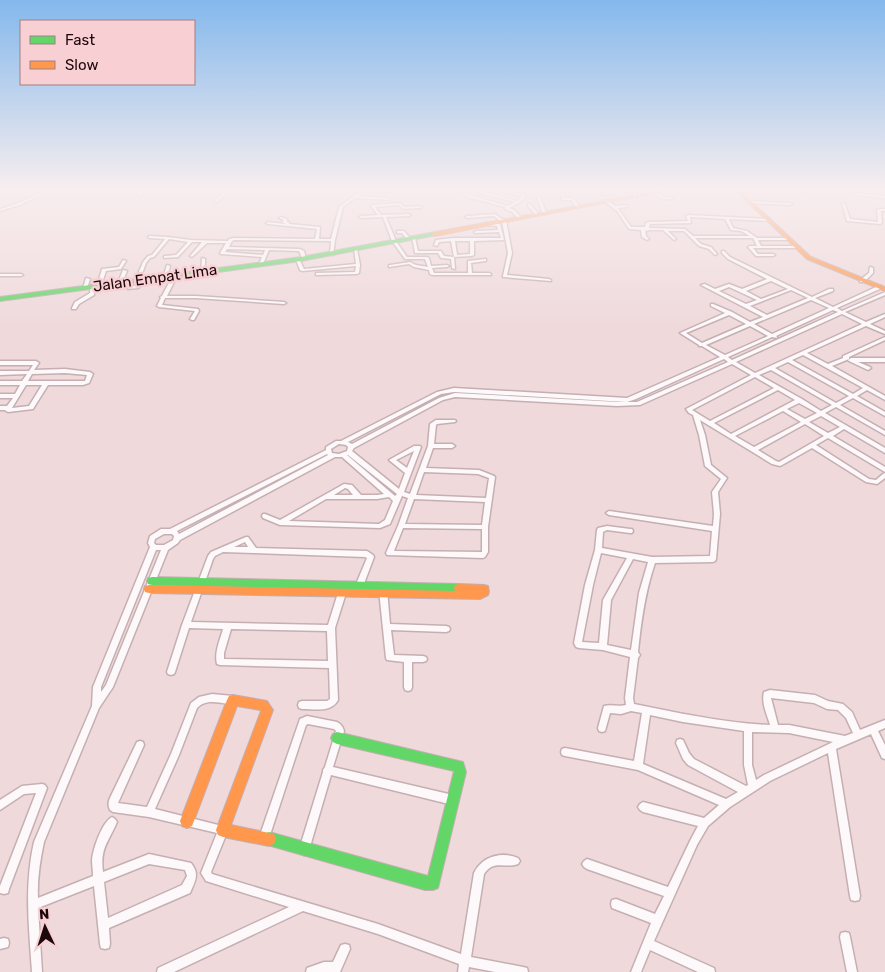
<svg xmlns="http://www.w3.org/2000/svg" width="885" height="972" font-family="Rubik,sans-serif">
	<rect width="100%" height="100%" fill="#efd9db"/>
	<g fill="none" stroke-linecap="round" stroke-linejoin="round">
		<g stroke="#c5afb2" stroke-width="3">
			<g id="street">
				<path d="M45,191H49L20,205L0,211V209L18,203Z"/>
				<path d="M140,191H144L140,195H138L137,194Z"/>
				<path d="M225,191H229L217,202H215V200Z"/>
				<path d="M360,191H394L392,192H363L358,196L388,198L390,199L388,200L355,198L343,207L335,240L333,255L330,254L331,241L234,240L232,241L229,247L300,249L304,251L306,259L303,260L299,251L269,250L263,264L261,265L259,264L262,257L221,254L220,253L226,243H207L192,257L190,256L191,255L202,242H192L178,257L164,258V256H165L176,255L188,242L169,239L154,257L150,258L146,263L139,282L135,281L143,262L148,256L152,255L165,239L150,238L148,237L149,236L168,237L191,240L228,241L229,239L234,238L315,239L317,229L268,224L266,223L268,222L286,224L282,222L284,220L279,218L281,217L287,219V222H289V224L320,227L319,239H331L339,207ZM227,249L265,250L263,255L225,252Z"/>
				<path d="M480,191L517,201L522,196L504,192V191L525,195V197L519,203L509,208L514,210L521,217L518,218L512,212L505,209V207L467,197L462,193L465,192L469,195L508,206L515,202L479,193V191Z"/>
				<path d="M618,191H619V193L604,195L602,194Z"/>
				<path d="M632,191H635L637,197H635Z"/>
				<path d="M653,191C657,192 660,196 664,197C668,198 671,197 674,198C665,201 660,198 653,193Z"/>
				<path d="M808,191H811L810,194L808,195L806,194Z"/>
				<path d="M561,193H563L565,198H573L579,206L578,207H576L571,200H562Z"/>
				<path d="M856,193L885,196V198L855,195L854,194Z"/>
				<path d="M536,194L539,195L546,212L545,213L542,212Z"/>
				<path d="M605,200H607L615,206L627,205V207L618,208L631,227H645L646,223L648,222L688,221L686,216L688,215L769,219H770V221L729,219L733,228L747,231L757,238H788L790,239L788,240H758L761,246H797L799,247L797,248H753L758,254H773L775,255L773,256H756L748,247L750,246H757L753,238H695L701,244L711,247L717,254L715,255L709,249L699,246L684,231H668L676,239L674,240L663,230H649L647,231L645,230L646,236L649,239L647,240L642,237L641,230L629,229L617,211L605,202ZM690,217L725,219L731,230L741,231L750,236H693L685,229L649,228L650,224L691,223Z"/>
				<path d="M749,201L790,203L792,204L790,205L748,203V201Z"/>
				<path d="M400,203L404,207L420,206L422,207L420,208L403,209L399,205L375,207L381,215L409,214L411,215L409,216L386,217L396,241L407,257H427L429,258L431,266L447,265L449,266L447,267L432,268L434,273H468V261L485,259H486V261L471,263L472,273H489L491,274V275H432L430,274L429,270L414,267L409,264L389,267V265H390L410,262L416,265L428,267L425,259H405L392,241L383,217L361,218L359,217L361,216L378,215L371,206L372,205Z"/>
				<path d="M842,203L845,204L850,219L878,222L877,210L879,209H885V211H881L882,223L880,224L847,221Z"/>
				<path d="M528,204H530L537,212V214H535L528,206Z"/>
				<path d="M495,214L502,219H504L506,220L512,253L507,275L549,279L551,280V281L503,277V276L508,253L502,221H500L494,216L467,218L465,217L467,216Z"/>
				<path d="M485,223L500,224L504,240L474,241V255L472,256L454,257L451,241L439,242L437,246L434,245L436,240L453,238H501L499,232L475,233L474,232L476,231L498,230L497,226L486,225L484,224ZM455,241H470V254L457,255Z"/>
				<path d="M397,231H404L409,237L406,238L402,233H397Z"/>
				<path d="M412,237L415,238L418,251H441L444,256L454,257L455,269L452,268L451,259L441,258L438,253H415Z"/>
				<path d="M354,248L357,249L360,265L359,273L357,274L318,275H316V273L355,272L356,266L302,271L300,270L296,260L299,259L304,269L356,264Z"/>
				<path d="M722,251H724L730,257L812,297L829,289H833V291L815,298L833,307L878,286H882V288L837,308L842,311L885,292V295L845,312L866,322L885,314V317L870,324L885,331V334L866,326L807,353L828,364L843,358V356L885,337V340L849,357V359L832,366L885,396V400L867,390L857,396L885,412V416L853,398L840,405L885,431V435L836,407L825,413L885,448V453L844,429L833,436L885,467V472L828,438L816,445L869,479L876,480L883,474L885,473V478L877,484L866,482L812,448L782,465L780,466L772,464L700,420L705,435L711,465L727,478L718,492L720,514L716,559L715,561L713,562L655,563C645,592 641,622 638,652L640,655L638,658L633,698L634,704C679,713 724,723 770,725C767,714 761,703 764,692L770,690L815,695L828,701L843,704L852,712L860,730L885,720V728L878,731L885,745V759L882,758L871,734L836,749L860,896L859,900L855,901L851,900L850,896L828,753L770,781L730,807L708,826L697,845L667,912L654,941L714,968L715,972H698L650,950L641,972H631L651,923L612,908L611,904L612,900L616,899L655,914L664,896L587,869L584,867L582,864L584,861L587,859L668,887L691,839L698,826L643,812L640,810L638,807L640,804L643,802L704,818L719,805L638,770L565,756L562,755L561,752L562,749L565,748L634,761L642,713L631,711L621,714L610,713L605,731L602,732L599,731L598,728L604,706C611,704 619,707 626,705L625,698L630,657L603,650L579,648L576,647L574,643L585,585L595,550L597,530L598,528L607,526L630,529H632L633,531L632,533H630L607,530L603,532L602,548L652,557L710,556L712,531L609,515L606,513L609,511L713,526L714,514L712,492L721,479L705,466L699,435L693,415L689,413L686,409L751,375L732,364L640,405L617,406L455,397L443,400L354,448L352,451L399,489L405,473L389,460L414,446H420L421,447L404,492L410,494L428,446L430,424L436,420H455L456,421L455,422L437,424L436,425L434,444H452L455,446L452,448H433L426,468L479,470L494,476L495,477L488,527V552L485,557L483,558L387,555L386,553L398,526L408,498L402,496L390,524L380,528L280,525L263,518L262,516L263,514H265L280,520L344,484L352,485L361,495H377L384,494L342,457H335L180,540L178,543L168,550L113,687L99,708L44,842C40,861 37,879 38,898L93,876C93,871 92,865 92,860C93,849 102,822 112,817L115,819L117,822C108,843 100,848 103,872L149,854L191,863C200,874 195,881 190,893L109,928L110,944L109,948L105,949L101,948L100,944L94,886L38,908L42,972H32C29,928 24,886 34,842L92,706L93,687L150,547L148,543L150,536L161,529H170L326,450V447L336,441H341L437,392L454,388L627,398L720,357L702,346H699V345L680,333L725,313L711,306V304H713L732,312L750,322L763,317L701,285L705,284L715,289L729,284L742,289L767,279L728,259L722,253ZM771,281L788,289L761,299L746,291ZM729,287L757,300L746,304L719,291ZM791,290L808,298L767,315L750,306ZM811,300L829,308L772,334L754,324ZM833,310L838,312L732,360L728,357L772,337L777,338V337L776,336ZM842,314L862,324L755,373L736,362ZM729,315L746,324L702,343L686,333ZM750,326L768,336L725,355L706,345ZM803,355L863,388L853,394L792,360ZM724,359L728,362L637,402H617L455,393L439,398L352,444L348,442L441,394L454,392L627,402L636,399ZM788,362L849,396L836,403L775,368ZM771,370L832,405L821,411L802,399L759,375ZM755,377L774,388L710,421L692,410ZM778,390L795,400L731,434L714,423ZM799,403L817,413L805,419L787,409ZM783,411L801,422L754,447L735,436ZM821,416L840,427L828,433L809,422ZM805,424L824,436L779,462L776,461L758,450ZM339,444L346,445L348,447L347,451L339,454L332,453L331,449ZM414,451L407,468L396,460ZM327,454L328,455L179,534L177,531ZM347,455H348L397,494L395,496ZM424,472L478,474L489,478L486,498L416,495ZM345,488L348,489L353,495H334ZM389,497L393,501L385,520L379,524L289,521L326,499H377ZM414,499L485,502L482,525L405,524ZM403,528L482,529V552L394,551ZM164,534H172L174,536L173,540L164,545H156L154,543L155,539ZM156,550H161L106,685L101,692V687ZM601,553L627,558L603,600L599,643L582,642L593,585ZM633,559L648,562L639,593L631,650L607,645L611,600ZM771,698L814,703L827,709L838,710L846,718L853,733L845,736L789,725H778ZM650,715L683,722L744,731V765L748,785L746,786L694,759L689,753L683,740L680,739L677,740L676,743L683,759L688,765L738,792L726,799L643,764ZM752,732L789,733L833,742L764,775L756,780L752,765ZM149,864L185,870L187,876L182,885L108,918L104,882Z"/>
				<path d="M202,258L205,259V272L203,273L201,272Z"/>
				<path d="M123,260L126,261L121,269L106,271L101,286L97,287V286L102,269L119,267Z"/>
				<path d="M167,265L170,266L167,278L165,279L163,278Z"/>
				<path d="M870,267L873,268V273L864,282H860V280L869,273Z"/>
				<path d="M123,270L127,271L122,283L118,284V283Z"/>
				<path d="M0,274H21L23,275L21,276H0Z"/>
				<path d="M173,275L177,276L167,296H196L284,302L286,303L284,304L196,298H165L162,305L198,309L199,311L194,320H192L190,319L195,311L159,307L157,306L161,298L160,297L162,296Z"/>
				<path d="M86,278L90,279L87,288L85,289L83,288Z"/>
				<path d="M129,281L133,282L132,286H138L140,287L138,288L128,289Z"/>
				<path d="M91,285L95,286L94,295L79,304L76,309H72V308L75,302L90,293Z"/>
				<path d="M851,358H885V362H858L870,367L871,368L868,370L849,361L848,360Z"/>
				<path d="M0,361H36L39,363L34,370L65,369L90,372L93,374L89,383L83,385H48L33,409L8,412L6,411L5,410H0V406H7L13,398H0V394H15L20,385H0V381H22L27,374L0,375V371H29L33,365H0ZM65,373L87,375L85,381H28L32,374ZM26,385H42L29,406L12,408Z"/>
				<path d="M246,537H248L256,548L367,551L373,555L374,557L362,589L361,591L358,592L355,591L354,589L367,558L365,557L254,553L223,552L215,556L213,559L191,622L328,625L338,593L339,591L342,590L345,591L346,593L335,628L338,700C331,713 315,709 302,709L299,708L298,705L299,702L302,701H327L330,699L329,668L220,665L217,664C214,653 220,640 223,629L189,628L175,672L174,674L171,675L168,674L167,672L182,625L208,556L211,552ZM245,542L248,547H234ZM231,629L327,631L328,661L224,659V653Z"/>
				<path d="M383,587L386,588L387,590L390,624L446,626L449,627L450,629L449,631L446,632L391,630L394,655L423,656L426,657L427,659L426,661L423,662H412V687L411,690L408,691L405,690L404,687V662L387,660L386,658L379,590L380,588Z"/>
				<path d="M212,694L233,696L236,697L237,700L236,703C222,706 209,696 197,708L179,755L155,809L226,827L228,830L211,872L212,874L378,924L461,954L474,873C482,856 502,851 518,858L520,861L518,864C505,869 494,859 484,874L471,957L523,967L527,968L528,972H495L469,967L468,972H458L459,964L378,934L303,911L174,972H157L158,968L289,907L206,881L201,873L217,833L149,817L113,812L110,810C108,806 108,802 110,798L137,742L140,741L143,742L144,745L118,803L147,807L171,754L191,703L199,697Z"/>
				<path d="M307,716L337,722C341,724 343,727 344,731L333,767L453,795L456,797L458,800L456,803L453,805L331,775L309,850L307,853L304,855L301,853L299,850L323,772V770L325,767L336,731L334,729L308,724L306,725L269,838L267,841L264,843L261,841L259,838L299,722L300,719Z"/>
				<path d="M42,784L45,785L47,788L9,889L8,893L4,894L0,893V886L36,793L24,794L0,810V800L22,786Z"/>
				<path d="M845,932L849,933L850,937L857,972H847L840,937L841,933Z"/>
				<path d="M4,938L8,939L9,943L8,947L0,949V939Z"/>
				<path d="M345,944L349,945L350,949L340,972H306L307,968L324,962H333L341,945Z"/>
			</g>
		</g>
		<g stroke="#c5afb2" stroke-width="2">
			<g id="fast">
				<path d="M435,232L437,233V235L301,261L0,301V297L301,257Z"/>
				<path d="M152,577L459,584L463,585L464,588L463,591L459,592L152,585L148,584L147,581L148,578Z"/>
				<path d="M337,732L463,762L466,772L438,888L433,890H425L264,844L262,839L264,834L269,832L428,876L454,771L337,744L333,742L331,738L333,734Z"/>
			</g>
		</g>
		<g stroke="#c5afb2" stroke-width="2">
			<g id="slow">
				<path d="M659,191H666L435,236L432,234L435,232Z"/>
				<path d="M736,191H740L811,257L885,287V291L807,259Z"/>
				<path d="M459,584L484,585L488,586L489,592L488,595L480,599L149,593L145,592L144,589L145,586L149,585L455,591L454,588L455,585Z"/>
				<path d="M233,695L267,701L273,710L231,825L274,834L276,839L274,844L269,846L223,837L218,835L216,830L261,711L260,710L237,706L192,826L187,828L182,826L180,821L227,700L229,696Z"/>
			</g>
		</g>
		<use href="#street" fill="#fdf9fa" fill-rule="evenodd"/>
		<use href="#fast" fill="#63d668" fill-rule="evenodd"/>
		<use href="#slow" fill="#ff974d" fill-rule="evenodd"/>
	</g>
	<linearGradient id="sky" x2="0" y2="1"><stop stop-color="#84b8ec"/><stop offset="0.58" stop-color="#f8eeef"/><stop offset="1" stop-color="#f8eeef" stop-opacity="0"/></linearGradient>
	<rect width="885" height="327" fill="url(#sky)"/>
	<g text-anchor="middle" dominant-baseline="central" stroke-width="5" stroke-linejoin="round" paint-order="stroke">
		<g font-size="15" fill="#1c070b" stroke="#f8d0d4">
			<text transform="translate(155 278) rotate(-8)">Jalan Empat Lima</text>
		</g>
	</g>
	<rect x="20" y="20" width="175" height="65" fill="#f8d0d4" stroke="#a08084"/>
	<rect x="30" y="36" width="25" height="8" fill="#63d668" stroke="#a08084"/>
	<text x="65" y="45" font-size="15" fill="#1c070b">Fast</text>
	<rect x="30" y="61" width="25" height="8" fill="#ff974d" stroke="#a08084"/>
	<text x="65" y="70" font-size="15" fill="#1c070b">Slow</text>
	<g transform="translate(45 927) rotate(356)" stroke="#f8d0d4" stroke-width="4" paint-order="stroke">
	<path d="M0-4L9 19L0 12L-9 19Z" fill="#1c070b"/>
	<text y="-8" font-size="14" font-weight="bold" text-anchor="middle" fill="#1c070b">N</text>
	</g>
</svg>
